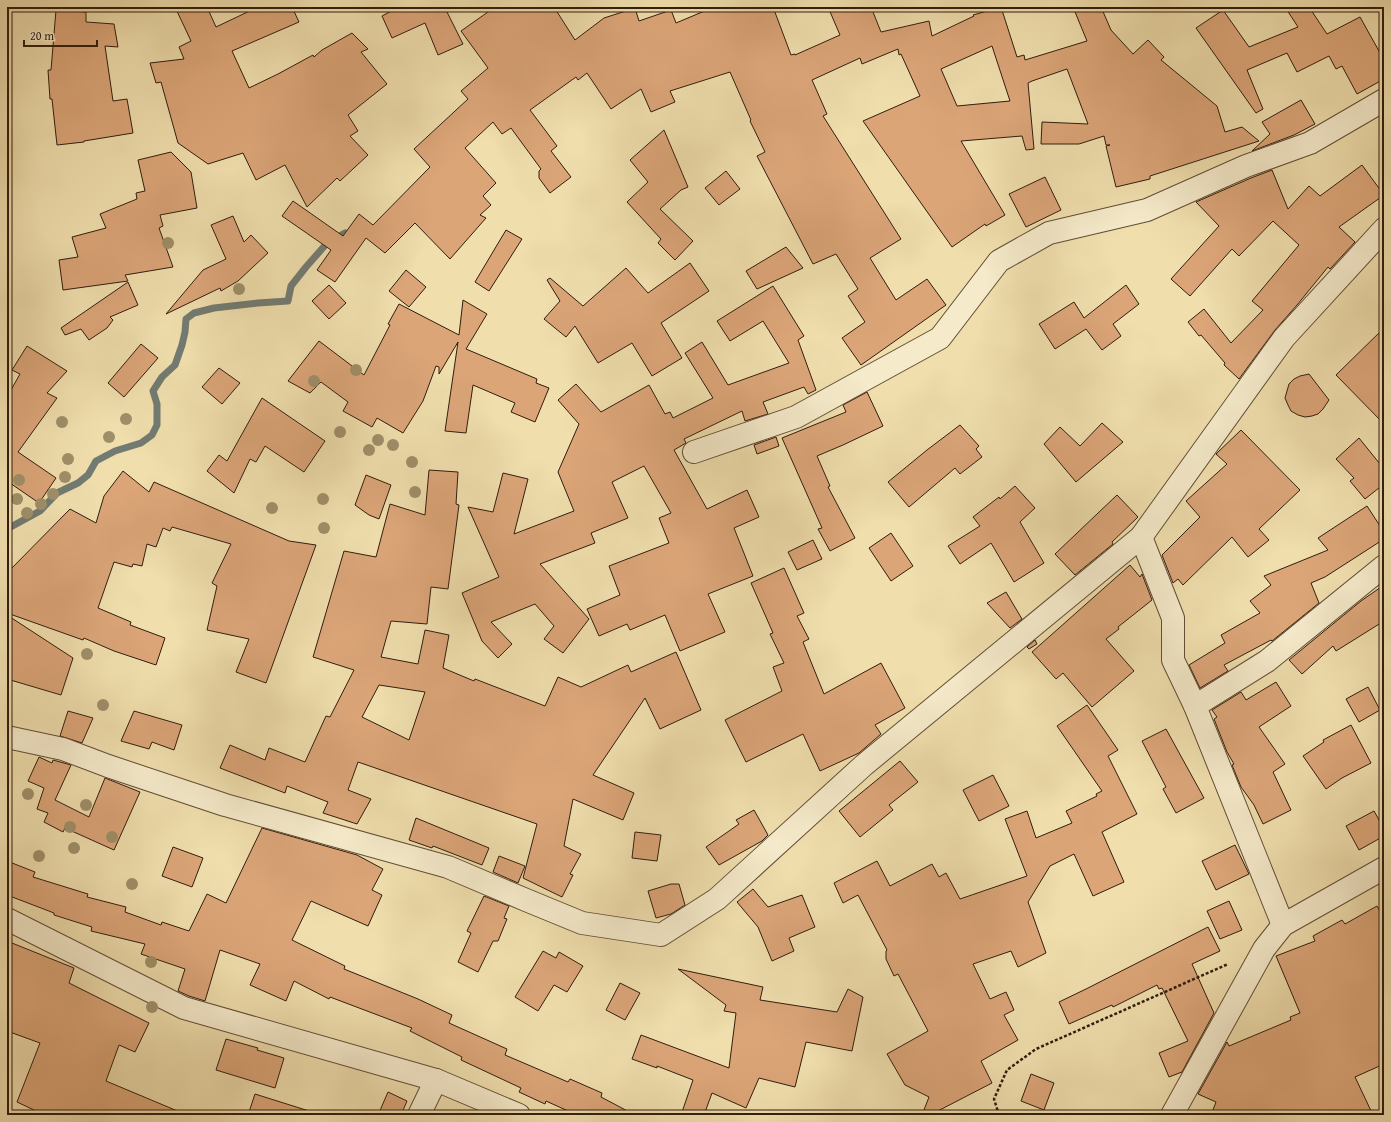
<svg xmlns="http://www.w3.org/2000/svg" width="1391" height="1122" font-family="'Gentium Book Plus',serif">
	<rect width="100%" height="100%" fill="#f0dead"/>
	<filter id="stains"><feTurbulence type="fractalNoise" baseFrequency=".005" numOctaves="4"/><feColorMatrix values="0 0 0 0 .2 0 0 0 0 .09 0 0 0 0 .02 0 0 0 .5 -.17"/></filter>
	<radialGradient id="worn" r=".72"><stop offset=".6" stop-color="#630" stop-opacity="0"/><stop offset="1" stop-color="#630" stop-opacity=".3"/></radialGradient>
	<g fill="none" stroke-linecap="round" stroke-linejoin="round">
		<path stroke="#727b72" stroke-width="7" d="M7,529L40,511L57,493L78,483L88,475L96,461L115,451L141,443L152,435L157,425V404L153,391L162,377L175,365L182,345L185,332L186,319L194,313L214,308L258,303L288,301L291,286L306,267L328,242L345,233"/>
	</g>
	<g fill="#dba578" stroke="#311d0e" fill-rule="evenodd">
		<path d="M175,7H207L216,27L258,7H292L299,22L232,51L249,88L278,74L313,55L314,57L322,50L352,33L368,49L361,52L387,84L348,115L358,131L350,136L368,155L340,181L337,178L307,207L285,165L256,180L243,153L208,164L178,143L161,82L156,83L150,63L184,59L179,47L191,41Z"/>
		<path d="M399,7H459L447,12L463,44L438,55L425,23L392,38L382,16Z"/>
		<path d="M495,7H554L575,40L604,18L635,8L639,21L671,10L676,23L714,7H773L791,55L795,54V55L840,35L828,7H871L881,32L929,21L932,36L974,16L973,15L1001,7L1017,57L1024,55L1025,60L1087,41L1073,7H1101L1111,30L1133,54L1148,40L1164,57L1161,60L1217,106L1225,132L1242,127L1259,141L1150,176V179L1116,187L1106,146L1110,145H1106L1104,136L1079,144H1041L1042,122L1088,124L1067,69L1032,81L1028,83L1034,149L1026,150L1022,136L961,141L1005,215L986,226L985,224L952,247L863,121L920,96L901,54L899,55L898,49L862,64L860,58L812,80L827,114L823,116L901,239L870,258L896,300L927,279L946,305L861,365L842,338L865,322L848,296L858,289L836,254L813,264L757,156L765,152L750,121L751,120L730,72L670,91L675,102L651,112L641,89L611,109L587,73L578,80L576,77L530,110L557,146L551,151L571,177L550,193L539,178V171L541,169L511,128L502,134L493,122L465,148L496,183L483,196L491,205L480,215L486,218L450,259L415,223L385,253L366,238L335,282L317,270L331,250L282,216L293,201L343,236L359,214L373,225L430,167L414,149L468,99L461,91L488,68L461,31ZM992,46L1010,101L957,106L941,69Z"/>
		<path d="M1285,7H1309L1327,34L1360,17L1384,60V79L1357,94L1342,66L1336,69L1329,56L1297,72L1287,53L1247,70L1263,109L1256,113L1196,28L1223,10L1249,47L1298,27Z"/>
		<path d="M56,10L86,12V22L114,24L118,47L105,46L113,101L127,99L133,133L84,141V142L57,145L52,99H50L48,70H51Z"/>
		<path d="M1301,100L1315,124L1294,135L1252,151L1270,134L1262,122Z"/>
		<path d="M664,130L688,187L681,190L660,209L693,241L675,260L658,243L661,239L627,202L648,182L630,160Z"/>
		<path d="M171,152L191,172L197,208L160,215L163,226L159,228L173,267L125,275L128,281L63,290L59,260L78,257L72,237L106,228L100,214L137,199L136,193L145,191L138,160Z"/>
		<path d="M1362,165L1384,195L1339,227L1355,242L1330,269L1328,267L1297,305L1275,330L1239,379L1224,365L1225,363L1201,335L1199,336L1188,322L1204,309L1231,343L1263,310L1252,301L1299,245L1273,221L1239,256L1232,249L1190,296L1171,279L1219,226L1196,202L1251,178L1272,170L1288,209L1309,186L1320,196Z"/>
		<path d="M726,171L740,189L719,205L705,188Z"/>
		<path d="M1045,177L1061,210L1026,227L1009,194Z"/>
		<path d="M233,216L244,242L251,235L268,253L238,281L221,291L220,288L166,314L203,270L226,259L211,225Z"/>
		<path d="M506,230L522,239L489,291L475,282Z"/>
		<path d="M786,247L803,268L757,289L746,271Z"/>
		<path d="M690,263L709,291L661,323L682,358L652,376L632,343L598,363L575,326L566,337L544,319L560,301L547,280L550,278L583,306L626,268L648,293Z"/>
		<path d="M406,270L426,287L409,307L389,291Z"/>
		<path d="M128,282L138,305L110,317L113,320L107,328L89,340L81,329L65,335L61,328Z"/>
		<path d="M329,285L346,303L329,319L312,301Z"/>
		<path d="M1126,285L1139,304L1113,324L1121,336L1102,350L1086,329L1055,349L1039,324L1074,302L1084,318Z"/>
		<path d="M773,286L804,336L798,340L816,390L808,394L804,387L763,402L768,414L745,421L742,411L684,439L686,443L674,450L707,509L747,490L759,517L734,528L753,576L708,594L725,632L680,651L665,615L630,630L627,624L599,636L587,609L620,595L609,566L669,543L659,518L671,513L644,466L612,482L628,518L591,533L595,543L540,564L589,619L563,653L544,639L554,626L535,604L491,622L512,644L498,658L482,641L462,593L499,577L468,507L493,512L503,473L528,479L514,534L574,511L558,472L579,424L558,400L576,384L601,412L649,385L665,414L670,412L673,418L713,398L685,353L702,342L728,385L789,363L763,321L730,341L717,321Z"/>
		<path d="M463,300L487,314L466,349L537,379L536,383L549,388L535,422L511,412L515,403L473,385L466,433L445,431L458,342L439,374V367L436,366L423,401L403,433L377,418L372,427L343,411L348,402L321,382L310,393L288,381L319,341L364,375L390,325L388,324L399,304L459,335Z"/>
		<path d="M1384,328V424L1336,375Z"/>
		<path d="M141,344L158,358L124,397L108,383Z"/>
		<path d="M27,346L67,371L47,393L57,398L18,452L56,478L39,503L7,481V397L20,374L12,370Z"/>
		<path d="M219,368L240,383L222,404L202,387Z"/>
		<path d="M1309,374L1329,400L1323,409L1318,414L1312,416L1305,417L1298,415L1291,411L1288,405L1285,398L1289,384L1294,379L1300,376Z"/>
		<path d="M867,392L883,426L843,445L817,456L830,486L828,487L855,538L830,551L818,529L822,528L782,438L846,412L843,405Z"/>
		<path d="M262,398L325,441L304,472L265,446L256,462L250,459L234,493L207,471L219,455L227,461Z"/>
		<path d="M1102,423L1123,442L1076,482L1044,444L1060,427L1080,446Z"/>
		<path d="M960,425L979,446L976,449L982,457L960,474L955,468L909,507L888,482L927,450Z"/>
		<path d="M1241,430L1300,490L1259,529L1269,540L1248,557L1232,537L1183,585L1178,579L1173,583L1162,555L1200,517L1186,501L1227,464L1216,454Z"/>
		<path d="M776,437L779,446L757,454L754,445Z"/>
		<path d="M1359,438L1384,469V484L1365,499L1350,481L1354,478L1336,459Z"/>
		<path d="M429,470L458,472L456,504L459,505L448,589L431,587L427,624L391,621L381,657L418,664L425,630L449,635L443,668L474,681L475,679L545,706L558,677L581,687L628,665L631,672L676,652L701,710L660,729L645,698L593,775L634,793L623,820L573,799L564,846L581,854L570,874L573,875L562,897L523,878L537,824L358,762L348,790L371,799L357,824L323,813L328,802L287,786L285,793L220,768L230,745L265,760L269,748L305,762L326,716L330,717L354,670L313,657L344,551L376,557L390,504L425,515ZM379,685L425,692L409,740L362,717Z"/>
		<path d="M123,471L149,492L154,482L289,541L316,545L266,683L236,672L249,639L207,630L217,586L212,583L231,544L172,527L170,531L163,528L156,547L147,544L142,566L133,564L132,567L114,562L98,608L131,622L130,625L165,638L156,665L114,651L84,638L83,640L7,613V573L70,509L96,523L104,496Z"/>
		<path d="M366,475L391,485L379,519L369,515L355,505Z"/>
		<path d="M1015,486L1035,508L1020,522L1044,563L1014,582L991,543L960,564L948,546L980,526L973,517L999,497L1000,499Z"/>
		<path d="M1117,495L1138,517L1112,542L1113,544L1075,575L1055,554Z"/>
		<path d="M1367,506L1384,532V539L1325,577L1311,583L1319,603L1272,641L1271,640L1224,665L1228,671L1200,688L1189,665L1225,643L1221,635L1260,613L1250,601L1271,585L1264,576L1328,550L1318,538Z"/>
		<path d="M891,533L913,566L891,581L869,548Z"/>
		<path d="M813,540L822,559L797,570L788,552Z"/>
		<path d="M1130,565L1140,577L1142,574L1152,600L1118,627L1119,629L1106,639L1134,671L1092,707L1063,673L1056,679L1032,652Z"/>
		<path d="M784,568L804,613L797,616L809,639L803,642L824,694L881,663L905,708L875,725L881,734L859,753L820,771L803,734L746,762L725,720L782,691L773,667L784,663L770,634L773,633L751,583Z"/>
		<path d="M1384,585V621L1336,651L1333,646L1302,674L1289,660L1361,601Z"/>
		<path d="M1006,592L1022,619L1010,628L987,603Z"/>
		<path d="M7,615L73,658L61,695L7,679Z"/>
		<path d="M1035,640L1037,644L1029,649L1027,647Z"/>
		<path d="M1276,682L1291,706L1259,727L1285,764L1273,772L1291,810L1263,824L1254,805L1241,787L1232,765L1234,764L1227,752L1214,719L1217,717L1212,710L1241,692L1246,700Z"/>
		<path d="M1368,687L1380,710L1359,722L1346,699Z"/>
		<path d="M1087,705L1118,750L1108,756L1137,814L1102,832L1124,882L1093,896L1074,854L1050,866L1028,902L1046,953L1018,967L1011,951L973,964L990,999L1006,992L1014,1010L1004,1015L1018,1040L981,1061L992,1083L930,1115H922L929,1097L905,1085L887,1054L928,1031L898,974L894,976L886,959V951L887,950L858,895L843,903L834,883L877,861L890,886L932,864L939,877L946,873L960,899L1027,876L1005,819L1027,811L1036,838L1072,823L1066,811L1097,796L1096,794L1102,791L1057,726Z"/>
		<path d="M68,711L93,718L82,743L60,736Z"/>
		<path d="M134,711L182,725L174,750L152,742L149,749L121,741Z"/>
		<path d="M1351,725L1371,763L1342,778L1326,789L1303,756L1324,742L1323,740Z"/>
		<path d="M1166,729L1204,798L1176,813L1163,789L1166,787L1142,741Z"/>
		<path d="M39,757L52,763L53,760L71,765L55,800L89,817L105,778L140,792L114,850L65,828L63,832L44,822L48,813L37,809L44,788L28,781Z"/>
		<path d="M900,761L918,782L889,805L893,810L860,837L839,811Z"/>
		<path d="M993,775L1009,806L979,821L963,790Z"/>
		<path d="M754,810L768,835L762,841L719,865L706,847L739,824L736,820Z"/>
		<path d="M1374,811L1384,829V836L1359,850L1346,826Z"/>
		<path d="M416,818L489,848L482,865L433,846L432,848L409,840Z"/>
		<path d="M262,828L357,855L383,869L372,890L382,895L368,926L311,901L292,940L345,966L344,969L418,999L452,1015L449,1023L507,1049L505,1055L568,1082L570,1079L602,1093L601,1097L635,1115H577L546,1101L545,1104L519,1092L521,1088L461,1060L462,1057L410,1031L412,1028L330,997L329,999L294,981L286,1001L250,985L260,964L220,950L205,1001L189,996L178,991L185,969L141,954L145,944L91,931L92,927L54,915V913L7,895V861L35,872L33,877L88,894L87,897L126,907L125,912L161,925L162,922L189,931L207,894L226,903Z"/>
		<path d="M635,832L661,835L657,861L632,858Z"/>
		<path d="M1235,845L1249,874L1216,890L1202,861Z"/>
		<path d="M173,847L203,858L192,887L162,876Z"/>
		<path d="M499,856L525,866L518,883L493,872Z"/>
		<path d="M671,884H679L685,905L671,914L656,918L648,891Z"/>
		<path d="M753,889L768,907L802,895L815,927L789,938L794,951L772,961L758,927L737,902Z"/>
		<path d="M484,896L509,906L504,918L507,919L498,941H493L478,972L458,962L471,933L467,931Z"/>
		<path d="M1229,901L1242,930L1220,939L1207,911Z"/>
		<path d="M1377,906L1384,919V1064L1355,1077L1373,1115H1211L1216,1102L1198,1094L1227,1042L1229,1046L1291,1020L1290,1017L1300,1013L1276,956L1315,941L1313,936L1342,920L1345,924Z"/>
		<path d="M1208,927L1220,951L1192,964L1214,1013L1182,1072L1169,1077L1159,1053L1188,1041L1162,988L1159,989L1157,985L1113,1007L1112,1005L1069,1024L1059,1002L1086,989Z"/>
		<path d="M7,941L74,968L69,983L149,1023L135,1052L119,1045L106,1081L187,1115H32L34,1110L17,1102L40,1043L7,1031Z"/>
		<path d="M543,951L556,958L559,952L583,966L567,992L554,985L538,1011L515,997Z"/>
		<path d="M678,969L763,987L760,1000L837,1012L848,989L863,997L852,1051L806,1042L795,1087L759,1078L746,1108L712,1093L704,1115H681L693,1080L657,1066V1068L632,1059L641,1035L729,1068L736,1013L724,1011L726,1005Z"/>
		<path d="M620,983L640,993L625,1020L606,1010Z"/>
		<path d="M226,1039L258,1048L257,1050L284,1058L275,1088L216,1070Z"/>
		<path d="M1031,1074L1054,1083L1044,1110L1021,1101Z"/>
		<path d="M388,1092L407,1101L401,1115H378Z"/>
		<path d="M255,1094L309,1111L308,1115H248Z"/>
	</g>
	<g fill="none" stroke-linecap="round" stroke-linejoin="round">
		<g stroke="#614d36" stroke-width="24">
			<g id="street">
				<path d="M694,452L796,417L940,338L999,261L1049,233L1147,210L1246,166L1310,143L1384,100"/>
				<path d="M1141,537L1173,618V660L1195,706L1283,925"/>
				<path d="M1195,706L1267,661L1384,566"/>
				<path d="M7,737L63,749L108,766L225,805L448,867L526,900L582,923L661,935L717,899L864,765L1141,537L1284,338L1384,229"/>
				<path d="M7,919L184,1008L436,1080L519,1115"/>
				<path d="M419,1115L436,1080"/>
				<path d="M1172,1115L1264,949L1283,925L1384,868"/>
			</g>
		</g>
		<path stroke="#311d0e" stroke-width="2.5" stroke-dasharray="3 2" stroke-linecap="butt" d="M999,1115L994,1099L1007,1070L1036,1049L1228,964"/>
		<use href="#street" stroke="#f5eaca" stroke-width="22"/>
	</g>
	<g fill="#9f8f69">
		<circle cx="168" cy="243" r="6"/>
		<circle cx="239" cy="289" r="6"/>
		<circle cx="356" cy="370" r="6"/>
		<circle cx="314" cy="381" r="6"/>
		<circle cx="126" cy="419" r="6"/>
		<circle cx="62" cy="422" r="6"/>
		<circle cx="340" cy="432" r="6"/>
		<circle cx="109" cy="437" r="6"/>
		<circle cx="378" cy="440" r="6"/>
		<circle cx="393" cy="445" r="6"/>
		<circle cx="369" cy="450" r="6"/>
		<circle cx="68" cy="459" r="6"/>
		<circle cx="412" cy="462" r="6"/>
		<circle cx="65" cy="477" r="6"/>
		<circle cx="19" cy="480" r="6"/>
		<circle cx="415" cy="492" r="6"/>
		<circle cx="53" cy="494" r="6"/>
		<circle cx="17" cy="499" r="6"/>
		<circle cx="323" cy="499" r="6"/>
		<circle cx="41" cy="504" r="6"/>
		<circle cx="272" cy="508" r="6"/>
		<circle cx="27" cy="513" r="6"/>
		<circle cx="324" cy="528" r="6"/>
		<circle cx="87" cy="654" r="6"/>
		<circle cx="103" cy="705" r="6"/>
		<circle cx="28" cy="794" r="6"/>
		<circle cx="86" cy="805" r="6"/>
		<circle cx="70" cy="827" r="6"/>
		<circle cx="112" cy="837" r="6"/>
		<circle cx="74" cy="848" r="6"/>
		<circle cx="39" cy="856" r="6"/>
		<circle cx="132" cy="884" r="6"/>
		<circle cx="151" cy="962" r="6"/>
		<circle cx="152" cy="1007" r="6"/>
	</g>
	<rect width="1391" height="1122" fill="none" stroke="#f0dead" stroke-width="24"/>
	<rect x="8" y="8" width="1375" height="1106" fill="none" stroke="#311d0e" stroke-width="2"/>
	<rect x="12" y="12" width="1367" height="1098" fill="none" stroke="#311d0e"/>
	<path d="M24 40v6h73v-6" fill="none" stroke="#311d0e" stroke-width="2"/>
	<text x="30" y="40" font-size="12" fill="#311d0e" stroke="#f5eaca" stroke-width="3" paint-order="stroke">20 m</text>
	<rect width="100%" height="100%" filter="url(#stains)"/>
	<rect width="100%" height="100%" fill="url(#worn)"/>
</svg>
